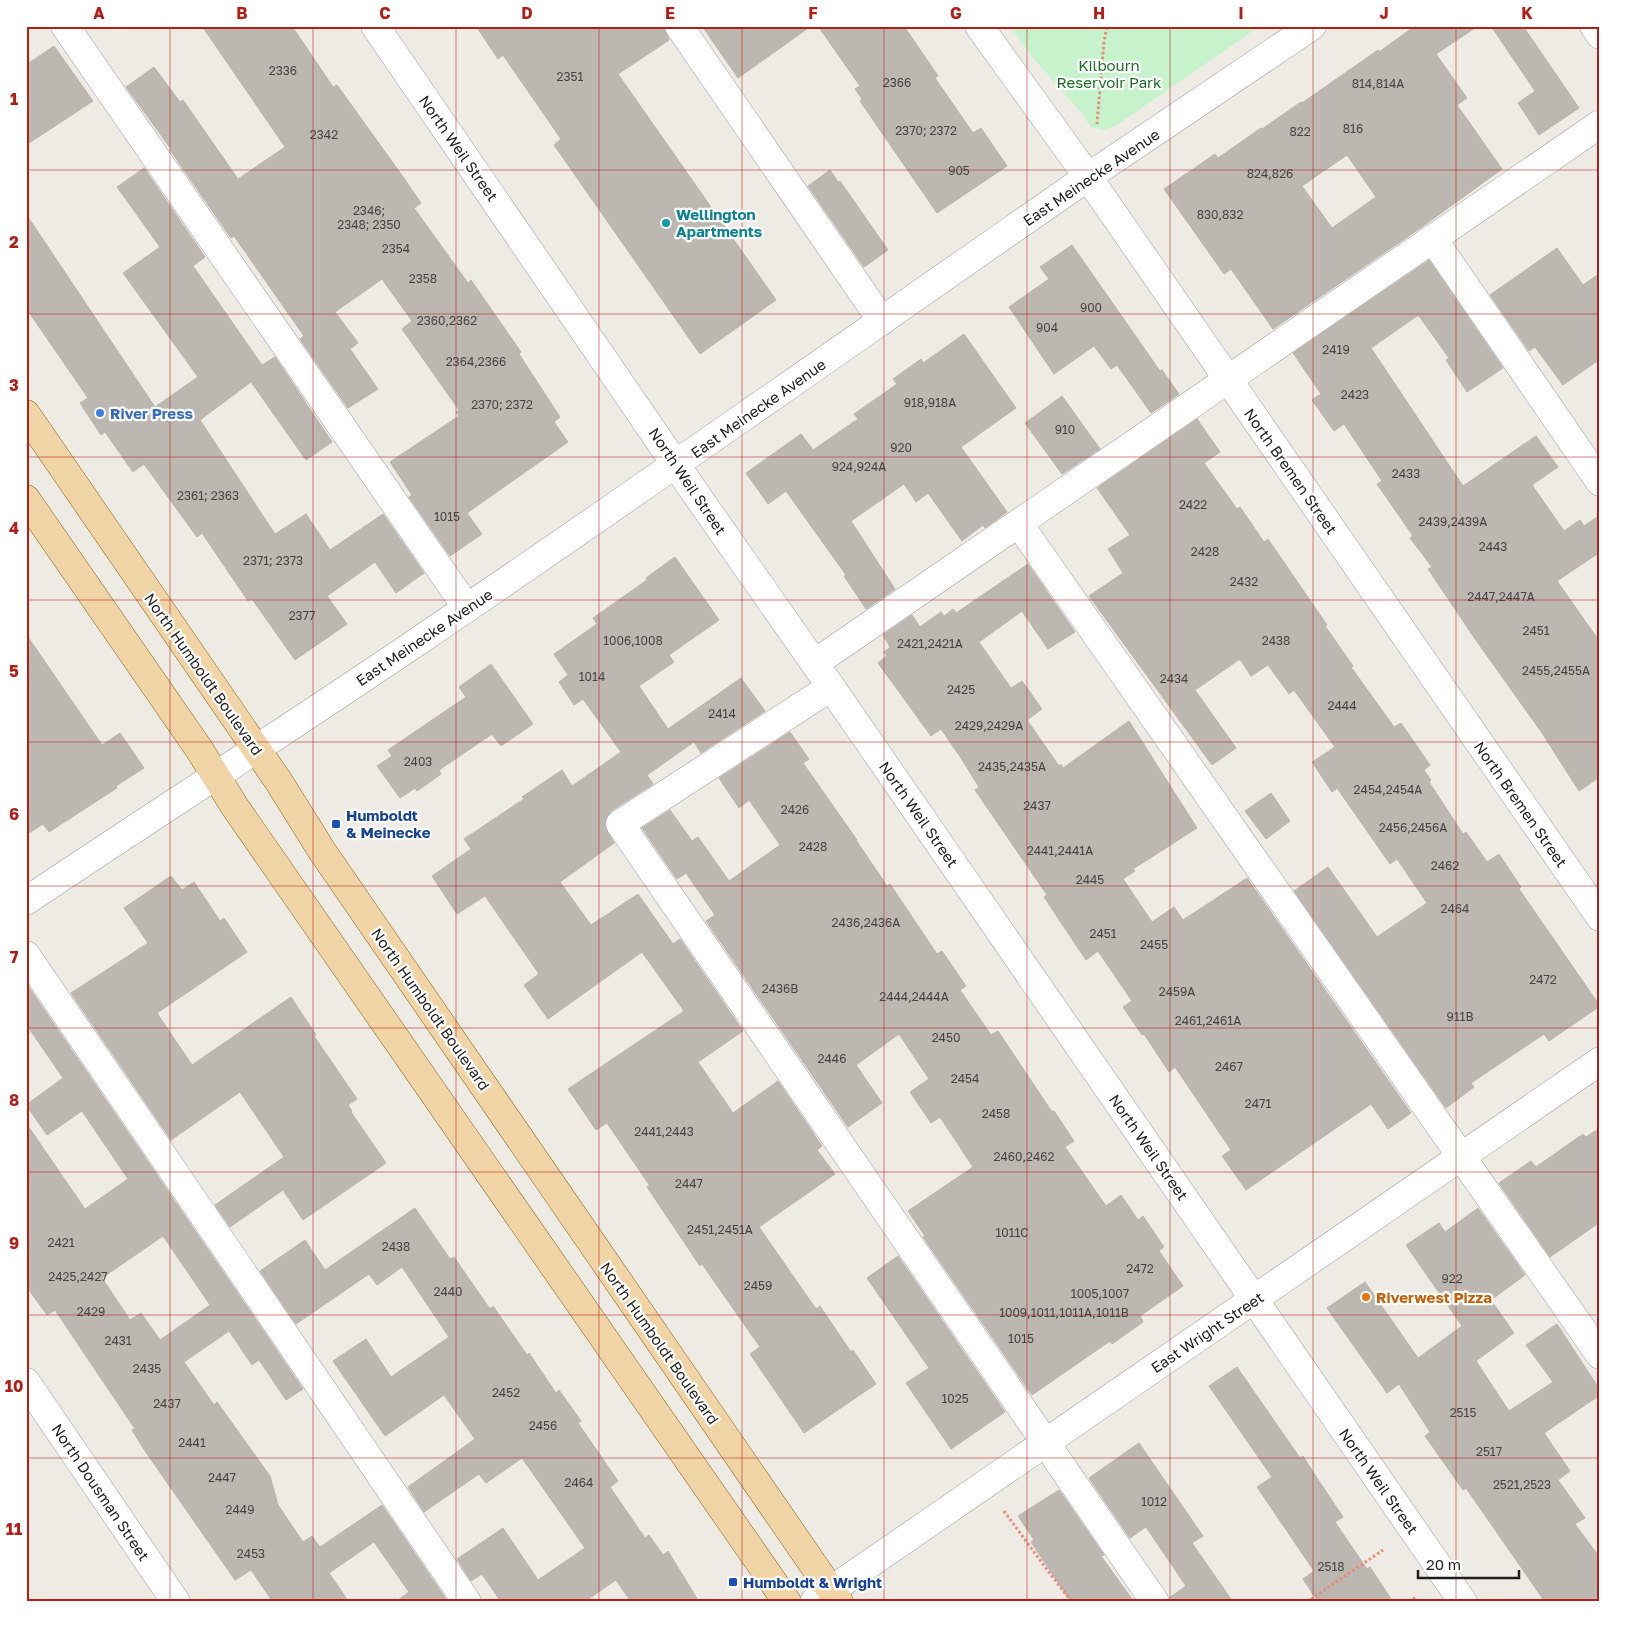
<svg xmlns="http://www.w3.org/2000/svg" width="1626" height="1628" font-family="'Golos Text',sans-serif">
	<rect width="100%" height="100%" fill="#eeebe5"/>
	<path fill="#c7f3cc" d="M1009,26H1260L1117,125L1105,130L1091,127L1080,111L1035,60Z"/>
	<g fill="#bdb7b2" stroke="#bdb3a9" fill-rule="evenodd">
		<path d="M202,26H292L333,87L337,85L401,174L421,203L414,208L468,283L471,280L521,352L519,354L560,417L554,422L568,442L467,513L482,534L450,556L409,497L412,495L390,462L459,416L456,412L459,410L402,329L412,321L382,279L335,312L358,343L350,349L378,389L348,408L300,339L304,336L234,236L231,238L170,150L171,149L126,87L154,67L180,102L183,100L238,179L285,147Z"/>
		<path d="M476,26H664L669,40L618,74L776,300L700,354L554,145L561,139L503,55L498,59Z"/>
		<path d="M702,26H811L738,78Z"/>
		<path d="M818,26H904L938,76L935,78L973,133L981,128L1007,166L937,213L860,101L862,99L855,89L860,86Z"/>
		<path d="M1415,26H1478L1436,54L1467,98L1457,105L1502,169L1419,229L1273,329L1231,269L1224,274L1164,189L1215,154L1218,158L1261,128L1262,129L1301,102L1302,103L1378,50L1379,52ZM1347,155L1376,197L1332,228L1302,186Z"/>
		<path d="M1491,26H1523L1579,108L1539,135L1518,103L1535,91Z"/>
		<path d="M54,46L93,101L26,145V65Z"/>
		<path d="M144,168L205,257L193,266L262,365L275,357L332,442L306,460L251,382L200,420L275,534L306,514L330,550L383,514L424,573L396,593L375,562L327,596L347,624L295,660L252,599L248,601L202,533L197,537L144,464L133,472L105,432L101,435L80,403L88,398L26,308V214L155,407L198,377L123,273L160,247L117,187Z"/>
		<path d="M830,170L839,183L840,181L888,250L864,267L808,186Z"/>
		<path d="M1072,245L1160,371L1162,370L1179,394L1151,413L1117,365L1111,369L1094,346L1054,374L1009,307L1049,279L1040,267Z"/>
		<path d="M1557,248L1583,285L1600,273V359L1563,385L1535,347L1529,351L1490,295Z"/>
		<path d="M1429,260L1503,368L1467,392L1446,360L1449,358L1419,316H1417L1371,348L1463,486L1536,436L1558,467L1532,485L1564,531L1580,520L1584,526L1600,515V552L1557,581L1600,642V777L1579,791L1542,733L1473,636L1428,569L1432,567L1410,538L1413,536L1377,484L1382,481L1344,424L1334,431L1312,400L1321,394L1293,353Z"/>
		<path d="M964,334L1016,408L961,447L1007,512L985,528L983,525L962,541L928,493L916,502L904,484L851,521L895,589L866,609L844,576L846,575L786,491L768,504L746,473L801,434L813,450L858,419L854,414L897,384L893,379L921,359L923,363Z"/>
		<path d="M1062,396L1100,449L1062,474L1025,423Z"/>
		<path d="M1197,419L1220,452L1204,463L1237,509L1240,507L1264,542L1268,539L1327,625L1325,626L1353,666L1351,667L1394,727L1401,723L1430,765L1424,770L1431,780L1429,782L1463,834L1466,832L1487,862L1499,854L1521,887L1519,889L1600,1006L1549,1041L1544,1034L1471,1083L1474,1087L1446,1108L1294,891L1328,867L1377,937L1427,903L1397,859L1390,864L1337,788L1332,792L1312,762L1335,747L1294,690L1289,694L1268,665L1251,676L1240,659L1195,690L1236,748L1212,765L1089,596L1123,573L1108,549L1130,535L1097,488Z"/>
		<path d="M675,557L719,620L669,655L674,662L639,686L668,729L741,678L765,711L701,753L694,742L647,775L653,784L611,811L606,818L605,826L614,843L560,882L591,925L638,894L673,944L680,939L743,1031L698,1062L733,1113L778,1081L822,1146L817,1150L835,1174L759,1227L816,1309L820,1306L851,1352L853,1350L876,1384L804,1433L750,1354L760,1347L702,1264L700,1266L647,1187L650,1186L607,1123L596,1130L568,1089L684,1011L642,952L548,1019L524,985L539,974L485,896L457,914L432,876L471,849L464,839L524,799L522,797L562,770L572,786L621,752L583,699L574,705L559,682L568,675L554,654L597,624L593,618L647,580L646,578Z"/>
		<path d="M1028,564L1075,632L1048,649L1022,611L979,642L1011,688L1022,681L1042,709L1027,720L1059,766L1061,764L1063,768L1129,721L1197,828L1133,869L1135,871L1123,879L1152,922L1174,907L1183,920L1247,878L1411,1113L1388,1129L1371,1104L1246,1190L1222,1156L1231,1150L1175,1067L1169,1072L1144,1034L1142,1035L1123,1007L1132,1001L1098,951L1086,960L1044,897L1047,895L975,790L979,787L961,758L941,729L931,736L878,663L887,656L884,652L890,647L883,635L912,615L920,627L941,612L944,616L953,609L956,613Z"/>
		<path d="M26,634L102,745L120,733L144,768L116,786L117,788L49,832L43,824L26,835Z"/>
		<path d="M491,664L533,724L501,746L492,734L439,770L441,774L417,791L415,788L400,798L377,766L392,756L388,750L466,697L459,687Z"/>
		<path d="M790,732L809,759L803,763L857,840H856L887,886L890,884L937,954L942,951L966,986L960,990L991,1035L998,1031L1052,1112L1054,1111L1074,1141L1065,1147L1106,1206L1121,1195L1138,1220L1143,1216L1164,1247L1159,1251L1183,1286L1140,1316L1143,1322L1112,1344L1110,1341L1032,1395L923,1237L925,1236L908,1211L973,1167L940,1117L931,1123L910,1092L929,1079L899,1034L856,1065L882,1103L848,1127L706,921L715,915L686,873L677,879L642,828L670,810L692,841L698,837L729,881L780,845L749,800L739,808L719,778Z"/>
		<path d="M1271,793L1290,821L1266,839L1245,811Z"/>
		<path d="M171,876L182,890L194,882L220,921L224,918L247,952L157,1013L192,1065L291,997L316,1035L314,1036L357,1099L348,1105L352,1111L351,1112L386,1163L303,1220L283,1190L230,1227L215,1205L284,1157L240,1092L171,1140L71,993L148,943L124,908Z"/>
		<path d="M26,983L303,1389L286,1400L259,1360L252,1365L229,1331L184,1362L214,1405L217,1402L270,1476L278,1505L303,1542L312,1536L320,1547L382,1505L448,1602H395L409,1592L374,1542L329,1573L349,1602H273L251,1570L235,1580L145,1451L132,1430L135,1429L55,1310L47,1315L26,1286V1123L85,1209L128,1179L82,1111L47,1135L26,1105L63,1078L26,1024ZM163,1236L210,1305L160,1340L141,1313L130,1320L102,1278Z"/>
		<path d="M1600,1128V1222L1550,1257L1499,1183L1531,1161L1536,1167L1583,1134L1586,1137Z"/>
		<path d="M415,1208L450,1259L454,1257L490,1309L493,1306L527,1355L529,1353L556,1393L559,1390L581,1421L578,1423L618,1481L610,1487L645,1538L649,1535L663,1555L668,1551L699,1602H631L616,1580L584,1602H501L482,1574L471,1581L457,1559L503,1528L538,1580L585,1548L522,1458L486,1483L479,1474L424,1512L408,1487L475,1439L444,1395L385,1436L333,1361L366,1339L391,1377L449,1337L402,1267L377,1285L369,1274L296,1324L260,1271L305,1240L325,1270Z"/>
		<path d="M1478,1208L1525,1275L1491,1300L1514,1333L1476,1361L1509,1411L1553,1382L1526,1345L1557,1324L1600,1390V1395L1544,1433L1570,1471L1558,1480L1585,1518L1575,1524L1600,1558V1602H1545L1466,1488L1463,1490L1425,1436L1430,1432L1399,1384L1387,1393L1327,1308L1365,1282L1418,1358L1462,1326L1406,1245L1439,1223L1445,1232Z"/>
		<path d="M898,1256L1005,1412L951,1449L906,1383L929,1368L867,1278Z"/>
		<path d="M1237,1367L1300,1458L1303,1456L1317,1478L1343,1517L1335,1522L1367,1569L1370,1567L1393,1602H1318L1303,1579L1314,1571L1257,1487L1272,1477L1209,1386Z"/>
		<path d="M1139,1443L1203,1536L1192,1543L1233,1602H1170L1169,1598L1186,1586L1146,1527L1130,1538L1089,1478Z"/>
		<path d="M1059,1490L1104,1555L1101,1556L1134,1602H1071L1031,1542L1034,1540L1018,1516Z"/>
	</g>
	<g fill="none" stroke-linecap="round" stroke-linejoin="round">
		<g stroke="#9f9f9f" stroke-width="29">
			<g id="minor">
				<path d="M65,26L467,608"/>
				<path d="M375,26L698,497L831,687L1463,1602"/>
				<path d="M679,26L882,321"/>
				<path d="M979,26L1088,177L1600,917"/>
				<path d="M1594,26L1600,35"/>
				<path d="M1433,239L1600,482"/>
				<path d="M1019,524L1600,1355"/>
				<path d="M815,663L1600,124"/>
				<path d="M831,687L620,824L1155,1602"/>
				<path d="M26,901C154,815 283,733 411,646C637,493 860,335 1085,179C1160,128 1236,77 1312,26"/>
				<path d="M26,955L467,1602"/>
				<path d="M26,1382L176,1602"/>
				<path d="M814,1602L1600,1061"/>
			</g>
		</g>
		<g stroke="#866411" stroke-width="29">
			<g id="major">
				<path d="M26,414L279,782L322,851L839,1602"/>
				<path d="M26,499L199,749L235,807L787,1602"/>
			</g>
		</g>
		<g stroke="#e98a7a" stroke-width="3" stroke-dasharray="2.5 2.5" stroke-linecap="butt">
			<path d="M1097,124L1104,42L1107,26"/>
			<path d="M1004,1511L1048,1571L1072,1602"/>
			<path d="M1307,1602L1383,1550"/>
			<path d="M1391,1602H1394"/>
			<path d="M1409,1602L1416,1597"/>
		</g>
		<use href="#minor" stroke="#fff" stroke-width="28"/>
		<use href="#major" stroke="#f1d4a6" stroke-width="28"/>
	</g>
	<path fill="none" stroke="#b41e17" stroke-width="1" stroke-opacity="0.55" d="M170,26V1602M313,26V1602M456,26V1602M599,26V1602M742,26V1602M884,26V1602M1027,26V1602M1170,26V1602M1313,26V1602M1456,26V1602M26,170H1600M26,314H1600M26,457H1600M26,600H1600M26,742H1600M26,886H1600M26,1028H1600M26,1172H1600M26,1315H1600M26,1458H1600"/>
	<circle fill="#0f9aa8" stroke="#fff" stroke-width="2" cx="666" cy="223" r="5"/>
	<circle fill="#3f7fe0" stroke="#fff" stroke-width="2" cx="100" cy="413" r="5"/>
	<g fill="#1a4fb4" stroke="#fff" stroke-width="2">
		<rect x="331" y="819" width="10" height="10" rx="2.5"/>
		<rect x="728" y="1577" width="10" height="10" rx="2.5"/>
	</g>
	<circle fill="#e8710a" stroke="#fff" stroke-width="2" cx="1366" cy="1297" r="5"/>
	<g text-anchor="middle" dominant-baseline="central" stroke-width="4.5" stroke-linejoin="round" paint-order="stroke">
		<g font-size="12" fill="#464443">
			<text x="283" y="70">2336</text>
			<text x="570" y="76">2351</text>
			<text x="897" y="82">2366</text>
			<text x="1378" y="83">814,814A</text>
			<text x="1353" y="128">816</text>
			<text x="926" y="130">2370; 2372</text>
			<text x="1300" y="131">822</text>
			<text x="324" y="134">2342</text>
			<text x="959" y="170">905</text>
			<text x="1270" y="173">824,826</text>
			<text x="369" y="210">2346;<tspan x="369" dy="14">2348; 2350</tspan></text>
			<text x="1220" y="214">830,832</text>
			<text x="396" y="248">2354</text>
			<text x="423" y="278">2358</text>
			<text x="1091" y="307">900</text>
			<text x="447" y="320">2360,2362</text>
			<text x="1047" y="327">904</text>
			<text x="1336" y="349">2419</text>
			<text x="476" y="361">2364,2366</text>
			<text x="1355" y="394">2423</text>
			<text x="930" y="402">918,918A</text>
			<text x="502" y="404">2370; 2372</text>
			<text x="1065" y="429">910</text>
			<text x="901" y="447">920</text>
			<text x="859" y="466">924,924A</text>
			<text x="1406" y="473">2433</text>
			<text x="208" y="495">2361; 2363</text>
			<text x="1193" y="504">2422</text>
			<text x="447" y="516">1015</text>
			<text x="1453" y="521">2439,2439A</text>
			<text x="1493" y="546">2443</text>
			<text x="1205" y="551">2428</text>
			<text x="273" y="560">2371; 2373</text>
			<text x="1244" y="581">2432</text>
			<text x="1501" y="596">2447,2447A</text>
			<text x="302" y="615">2377</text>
			<text x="1536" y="630">2451</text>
			<text x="633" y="640">1006,1008</text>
			<text x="1276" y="640">2438</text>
			<text x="930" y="643">2421,2421A</text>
			<text x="1556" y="670">2455,2455A</text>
			<text x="592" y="676">1014</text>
			<text x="1174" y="678">2434</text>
			<text x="961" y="689">2425</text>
			<text x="1342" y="705">2444</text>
			<text x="722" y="713">2414</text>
			<text x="989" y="725">2429,2429A</text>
			<text x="418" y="761">2403</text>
			<text x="1012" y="766">2435,2435A</text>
			<text x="1388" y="789">2454,2454A</text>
			<text x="1037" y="805">2437</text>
			<text x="795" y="809">2426</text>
			<text x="1413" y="827">2456,2456A</text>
			<text x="813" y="846">2428</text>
			<text x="1060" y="850">2441,2441A</text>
			<text x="1445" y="865">2462</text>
			<text x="1090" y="879">2445</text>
			<text x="1455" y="908">2464</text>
			<text x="866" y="922">2436,2436A</text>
			<text x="1103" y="933">2451</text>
			<text x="1154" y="944">2455</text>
			<text x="1543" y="979">2472</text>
			<text x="780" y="988">2436B</text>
			<text x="1177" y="991">2459A</text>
			<text x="914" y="996">2444,2444A</text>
			<text x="1460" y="1016">911B</text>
			<text x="1208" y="1020">2461,2461A</text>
			<text x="946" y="1037">2450</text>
			<text x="832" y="1058">2446</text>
			<text x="1229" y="1066">2467</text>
			<text x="965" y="1078">2454</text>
			<text x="1258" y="1103">2471</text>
			<text x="996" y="1113">2458</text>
			<text x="664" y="1131">2441,2443</text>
			<text x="1024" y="1156">2460,2462</text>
			<text x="689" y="1183">2447</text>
			<text x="720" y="1229">2451,2451A</text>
			<text x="1012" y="1232">1011C</text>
			<text x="61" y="1242">2421</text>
			<text x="396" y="1246">2438</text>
			<text x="1140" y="1268">2472</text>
			<text x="78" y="1276">2425,2427</text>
			<text x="1452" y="1278">922</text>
			<text x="758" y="1285">2459</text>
			<text x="448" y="1291">2440</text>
			<text x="1100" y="1293">1005,1007</text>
			<text x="91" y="1311">2429</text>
			<text x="1064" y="1312">1009,1011,1011A,1011B</text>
			<text x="1021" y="1338">1015</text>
			<text x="118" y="1340">2431</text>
			<text x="147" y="1368">2435</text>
			<text x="506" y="1392">2452</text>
			<text x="955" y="1398">1025</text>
			<text x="167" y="1403">2437</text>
			<text x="1463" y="1412">2515</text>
			<text x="543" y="1425">2456</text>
			<text x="192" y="1442">2441</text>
			<text x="1489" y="1451">2517</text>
			<text x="222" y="1477">2447</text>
			<text x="579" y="1482">2464</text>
			<text x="1522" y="1484">2521,2523</text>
			<text x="1154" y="1501">1012</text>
			<text x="240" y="1509">2449</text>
			<text x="251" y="1553">2453</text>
			<text x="1331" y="1566">2518</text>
		</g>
		<g font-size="15" fill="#186f23" stroke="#fff">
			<text x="1109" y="65">Kilbourn<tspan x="1109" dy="17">Reservoir Park</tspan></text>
		</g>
		<g font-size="15" fill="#1e1e1e" stroke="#fff">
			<text transform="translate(459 148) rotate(55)">North Weil Street</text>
			<text transform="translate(1091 177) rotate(-34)">East Meinecke Avenue</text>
			<text transform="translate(758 408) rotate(-35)">East Meinecke Avenue</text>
			<text transform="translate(1291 471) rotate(55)">North Bremen Street</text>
			<text transform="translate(688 481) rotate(56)">North Weil Street</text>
			<text transform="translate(424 637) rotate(-34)">East Meinecke Avenue</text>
			<text transform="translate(204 674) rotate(55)">North Humboldt Boulevard</text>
			<text transform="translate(1521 804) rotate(55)">North Bremen Street</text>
			<text transform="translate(919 814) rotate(55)">North Weil Street</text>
			<text transform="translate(431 1009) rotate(55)">North Humboldt Boulevard</text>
			<text transform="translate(1149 1147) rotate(55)">North Weil Street</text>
			<text transform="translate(1207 1332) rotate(-34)">East Wright Street</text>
			<text transform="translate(660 1343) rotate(55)">North Humboldt Boulevard</text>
			<text transform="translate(1379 1481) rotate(55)">North Weil Street</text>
			<text transform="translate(101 1492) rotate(56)">North Dousman Street</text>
		</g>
		<g font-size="15" font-weight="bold" fill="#0d838f" stroke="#fff" text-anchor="start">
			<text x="676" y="214">Wellington<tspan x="676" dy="17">Apartments</tspan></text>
		</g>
		<g font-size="15" font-weight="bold" fill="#366cbe" stroke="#fff" text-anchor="start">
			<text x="110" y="413">River Press</text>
		</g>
		<g font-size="15" font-weight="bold" fill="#164399" stroke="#fff" text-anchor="start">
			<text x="346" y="815">Humboldt<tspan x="346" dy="17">&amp; Meinecke</tspan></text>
			<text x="743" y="1582">Humboldt &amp; Wright</text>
		</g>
		<g font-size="15" font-weight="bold" fill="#c56008" stroke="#fff" text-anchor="start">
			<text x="1376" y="1297">Riverwest Pizza</text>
		</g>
	</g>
	<rect width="1626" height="1628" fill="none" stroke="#ffffff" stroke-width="55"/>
	<path d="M1418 1570v8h101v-8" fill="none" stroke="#1e1e1e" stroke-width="2.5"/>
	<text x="1426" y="1570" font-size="15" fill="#1e1e1e" stroke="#ffffff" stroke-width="4" paint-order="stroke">20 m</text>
	<rect x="28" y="28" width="1570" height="1572" fill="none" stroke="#b41e17" stroke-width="2"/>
	<g font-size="16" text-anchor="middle" font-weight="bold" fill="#b41e17">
		<text x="99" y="19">A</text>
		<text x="242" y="19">B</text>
		<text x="385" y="19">C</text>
		<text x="527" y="19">D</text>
		<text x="670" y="19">E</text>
		<text x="813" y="19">F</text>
		<text x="956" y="19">G</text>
		<text x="1099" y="19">H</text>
		<text x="1241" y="19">I</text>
		<text x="1384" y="19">J</text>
		<text x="1527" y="19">K</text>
		<text x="14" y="105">1</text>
		<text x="14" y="248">2</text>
		<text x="14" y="391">3</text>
		<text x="14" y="534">4</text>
		<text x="14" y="677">5</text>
		<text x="14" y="820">6</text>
		<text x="14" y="963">7</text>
		<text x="14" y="1106">8</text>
		<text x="14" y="1249">9</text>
		<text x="14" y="1392">10</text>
		<text x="14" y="1535">11</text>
	</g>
</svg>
